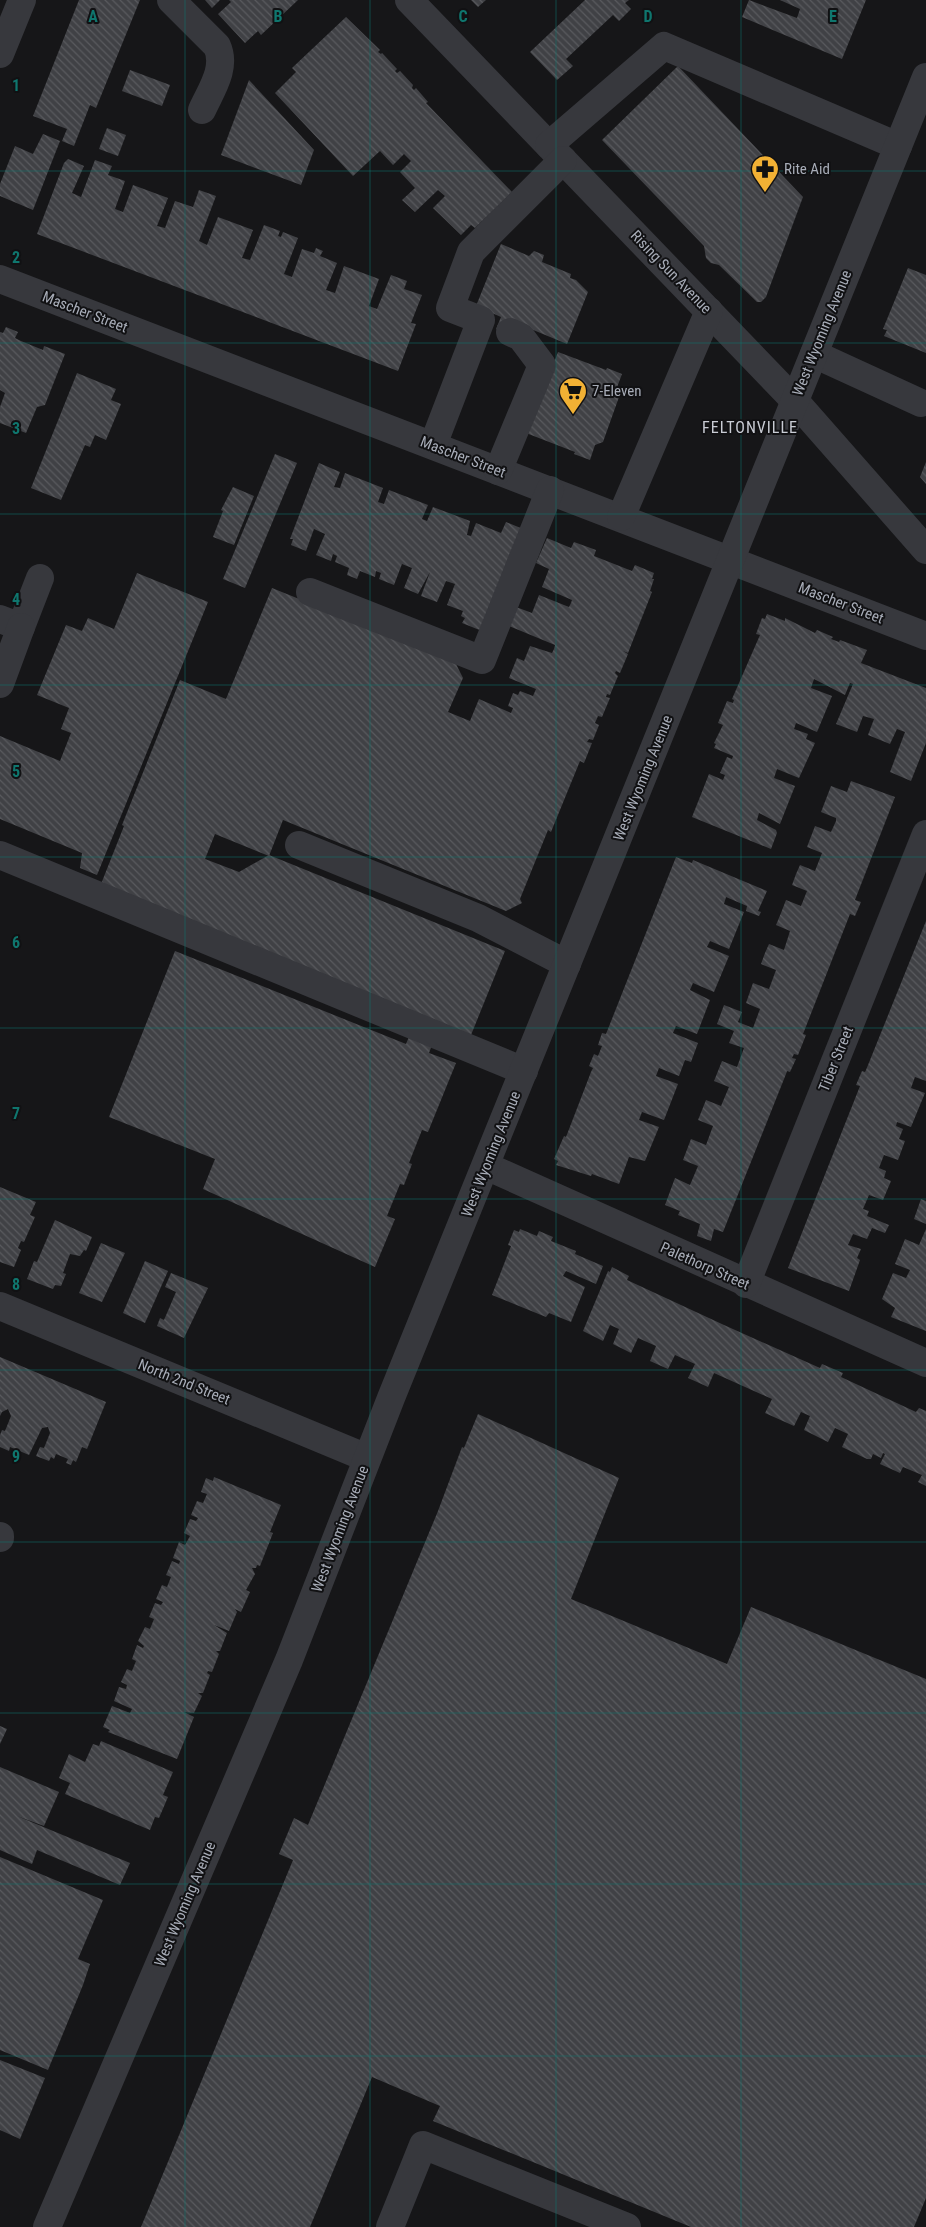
<svg xmlns="http://www.w3.org/2000/svg" width="926" height="2227" font-family="'Roboto Condensed',sans-serif">
	<defs>
		<pattern id="building-back-hatch" width="6" height="6" patternUnits="userSpaceOnUse" patternTransform="scale(1.25)"><rect width="6" height="6" fill="#404145"/><path d="M-1 5l2 2M0 0l6 6M5-1l2 2" fill="none" stroke="#595a5e"/></pattern>
	</defs>
	<rect width="100%" height="100%" fill="#161618"/>
	<g fill="url(#building-back-hatch)">
		<path d="M79,0H140L96,108L90,105L74,146L62,141L67,129L33,116Z"/>
		<path d="M205,0H220L212,8Z"/>
		<path d="M229,0H298L261,35L258,31L245,43L218,14L231,2Z"/>
		<path d="M471,0H486L478,7Z"/>
		<path d="M585,0H629L625,3L631,9L619,21L613,15L566,59L573,66L557,80L530,52Z"/>
		<path d="M749,0L797,18L800,9L780,0H866L842,59L742,17Z"/>
		<path d="M346,17L380,50L378,52L381,54L382,53L397,69L395,71L397,73L400,71L413,85L412,88L414,90L416,88L428,102L426,103L512,192L475,228L471,225L461,235L433,208L445,196L438,190L415,212L402,200L415,188L400,172L411,161L404,154L393,165L380,151L353,176L275,93L296,72L292,68Z"/>
		<path d="M678,66L803,197L766,297L761,302H757L719,265L711,263L706,258L704,246L602,140Z"/>
		<path d="M130,70L170,85L162,106L122,91Z"/>
		<path d="M249,80L314,150L301,185L221,155Z"/>
		<path d="M107,128L126,135L118,156L99,149Z"/>
		<path d="M43,134L60,141L33,210L0,196V184L15,146L33,154Z"/>
		<path d="M68,159L84,166L72,193L81,197L95,160L112,166L108,175L125,181L115,209L123,212L133,185L168,198L157,226L165,228L175,201L193,207L199,190L216,196L199,241L207,245L218,217L253,230L242,258L250,260L264,225L280,231L278,236L281,237L283,232L298,238L284,274L292,277L302,249L314,253L316,248L323,251L320,256L337,263L326,290L335,293L344,266L379,279L369,306L377,309L391,275L407,281L404,289L422,295L411,323L416,324L398,371L37,234L64,163Z"/>
		<path d="M501,244L529,256L534,251L544,255L542,262L571,274L570,278L576,280L588,292L567,344L514,322L509,334L496,329L501,317L476,306Z"/>
		<path d="M908,268L926,275V353L884,336L887,330L883,329Z"/>
		<path d="M6,327L18,332L15,338L21,341L43,350L44,346L65,354L45,405L37,407L26,433L0,423V407L5,393L0,390V332L3,333Z"/>
		<path d="M558,352L606,370L607,368L622,374L616,390L619,397L603,442L595,445L590,460L574,454L575,452L526,433Z"/>
		<path d="M77,373L116,389L111,400L121,404L106,440L95,435L90,447L85,445L61,500L31,488Z"/>
		<path d="M275,454L297,463L245,588L223,579Z"/>
		<path d="M926,462V484L920,477Z"/>
		<path d="M319,463L340,472L334,487L340,488L345,473L383,488L378,502L384,504L389,490L428,505L422,519L427,521L433,507L470,521L467,535L471,536L476,523L501,533L506,522L523,529L482,631L462,623L465,618L461,616L463,611L447,605L455,584L446,581L437,602L421,596L430,572L418,594L404,588L412,568L402,564L394,585L379,579L381,573L376,571L375,577L360,571L357,579L347,575L349,568L335,562L337,556L333,554L331,561L316,555L325,534L314,529L306,551L291,545L293,539H290Z"/>
		<path d="M233,487L254,496L234,545L213,537L223,511L221,510Z"/>
		<path d="M547,538L571,548L574,542L596,550L594,556L632,571L635,565L654,573L652,579H654L650,591L652,592L628,653L623,651L628,654L620,673L616,671L615,673L618,676L610,695L607,694L606,697L610,698L602,717L598,716L595,723L599,725L593,740L589,739L587,742L592,743L584,763L580,761L551,832L548,830L520,899L522,903L506,911L283,820L269,856L215,834L205,859L239,872L269,855L505,951L471,1035L101,884L124,826L122,825L180,680L226,699L272,588L455,662L463,678L448,712L470,721L479,699L511,713L513,708L508,706L513,693L518,695L520,691L533,696L536,689L509,678L517,658L524,661L530,646L552,653L554,649L555,645L509,626L516,607L532,613L539,595L569,607L571,603L572,600L542,587L549,569L536,563Z"/>
		<path d="M137,573L208,602L97,875L80,868L82,853L0,819V736L60,761L71,733L61,729L69,708L37,695L66,625L82,631L88,618L114,629Z"/>
		<path d="M767,614L785,621V618L815,633L817,630L833,637L831,639L839,642L840,640L867,650L861,663L926,688V743L911,781L890,772L905,732L897,729L890,744L868,735L874,719L863,716L857,732L836,724L853,684L850,683L845,695L814,679L811,688L832,696L817,732L796,723L794,729L808,734L806,739L815,743L799,778L777,769L774,778L795,786L780,824L759,813L757,820L776,830L777,833L771,849L692,817L709,774L723,780L725,775L720,773L727,757L732,759L733,756L714,748L716,744L714,743L723,725L718,723L727,701L733,703L734,700L732,699L760,635L756,634L762,618L765,619Z"/>
		<path d="M851,781L895,797L855,900L861,902L855,916L850,914L803,1034L806,1035L798,1055L794,1054L792,1058L796,1059L790,1072L787,1071L786,1074L723,1232L714,1229L711,1241L697,1236L700,1224L678,1215L680,1211L665,1205L675,1178L690,1185L698,1166L683,1160L691,1139L706,1145L713,1126L698,1120L706,1100L721,1106L729,1087L714,1081L722,1061L737,1067L744,1048L729,1043L734,1031L717,1024L724,1005L742,1012L738,1022L753,1028L760,1009L746,1003L753,983L769,989L776,970L761,964L765,953L769,944L784,950L790,931L776,925L781,913L786,900L801,906L807,891L792,885L796,874L800,865L815,871L822,853L807,847L815,826L831,832L836,821V818L821,812L831,786L847,792Z"/>
		<path d="M676,857L692,863L693,860L767,891L758,911L761,912L759,916L746,911L747,906L726,897L724,904L744,912L729,949L710,941L707,947L729,956L714,992L693,983L690,990L710,1000L697,1034L676,1026L673,1033L698,1043L691,1062L685,1060L679,1076L659,1068L656,1076L678,1084L664,1120L642,1112L639,1120L659,1127L645,1161L629,1157L619,1184L592,1174L591,1176L556,1165L558,1161L554,1159L564,1136L566,1137L591,1072L593,1068L589,1066L594,1054L598,1056L602,1046L598,1045L602,1033L606,1034Z"/>
		<path d="M926,921V1081L915,1077L911,1088L925,1093L911,1127L897,1122L896,1126L903,1129L899,1139L905,1141L898,1160L884,1155L879,1168L886,1171L884,1178L891,1181L883,1200L869,1195L863,1209L869,1211L867,1216L889,1225L885,1233L872,1228L867,1239L853,1234L848,1245L861,1249L857,1258L860,1260L849,1291L788,1268L860,1086L856,1085L862,1071L865,1072L866,1070Z"/>
		<path d="M175,951L406,1044L413,1027L435,1037L429,1053L456,1063L428,1132L422,1130L409,1163L412,1164L404,1185L400,1184L387,1216L395,1219L375,1267L203,1189L215,1159L109,1117Z"/>
		<path d="M0,1187L36,1202L30,1215L35,1217L24,1242L21,1241L18,1248L21,1250L14,1267L0,1262Z"/>
		<path d="M921,1199L926,1201V1224L914,1219Z"/>
		<path d="M55,1220L92,1237L86,1251L84,1250L80,1256L70,1254L63,1273L66,1274L61,1286L55,1285L53,1289L27,1279L34,1261L37,1262Z"/>
		<path d="M520,1229L537,1236L539,1231L553,1237L551,1241L576,1251L575,1254L603,1266L596,1284L566,1271L563,1276L585,1287L571,1322L549,1313L546,1317L492,1295L511,1246L508,1245L514,1230L519,1232Z"/>
		<path d="M926,1229V1331L891,1317L895,1308L882,1299L893,1273L906,1278L910,1270L895,1264L905,1239L919,1245Z"/>
		<path d="M101,1243L125,1253L102,1302L79,1293Z"/>
		<path d="M145,1261L168,1271L145,1323L123,1313Z"/>
		<path d="M612,1267L629,1276L627,1280L724,1325L820,1368L822,1364L843,1373L841,1377L916,1412L919,1408L926,1411V1486L918,1482L922,1475L903,1467L900,1473L880,1464L885,1454L883,1453L881,1458L873,1454L871,1459H867L842,1447L848,1434L835,1428L828,1442L804,1430L810,1416L801,1412L794,1426L765,1413L772,1399L714,1373L708,1387L697,1382L688,1378L695,1364L675,1355L668,1369L650,1361L656,1346L638,1338L631,1353L613,1344L619,1329L610,1325L603,1341L583,1331L608,1271L610,1272Z"/>
		<path d="M171,1273L208,1288L184,1338L157,1326L160,1318L164,1320L176,1292L165,1287Z"/>
		<path d="M0,1357L106,1402L87,1449L82,1447L76,1462L73,1460L71,1465L66,1463L68,1459L56,1454L54,1459L51,1457L49,1461L36,1456L40,1447L44,1448L50,1433L48,1427L42,1428L29,1455L10,1447L9,1451L0,1447V1435L2,1430L5,1431L11,1416L8,1409L2,1412L0,1416Z"/>
		<path d="M478,1414L619,1478L571,1599L727,1664L751,1607L926,1679V2198L914,2227H691L433,2121L440,2106L372,2077L310,2227H141L293,1860L279,1854L294,1818L308,1825L438,1511L462,1447L464,1448Z"/>
		<path d="M214,1477L281,1505L270,1532L273,1533L260,1566L257,1565L256,1568H252L255,1574L246,1590L250,1592L241,1612L235,1609L237,1612L229,1631L214,1625L227,1633L220,1651H216L219,1654L212,1672L208,1671L207,1673L210,1675L203,1693H198L202,1696L194,1713L184,1712L194,1717L177,1759L108,1732L110,1730L103,1727L112,1706L130,1713L132,1709L114,1701L119,1687L126,1689L127,1685L121,1682L127,1669L132,1671L136,1661L132,1659L137,1645L143,1648L144,1646L138,1641L145,1627L150,1629L154,1619L149,1617L155,1603L161,1605L163,1602L156,1599L162,1585L167,1587L171,1577L166,1575L172,1561L179,1564L180,1561L173,1558L179,1542L185,1545L190,1536L184,1533L190,1519L196,1521L198,1518L191,1515L197,1501L203,1503L207,1494L201,1492L206,1478L213,1481Z"/>
		<path d="M0,1726L7,1729L0,1744Z"/>
		<path d="M101,1741L173,1772L163,1795L168,1797L159,1818L155,1817L150,1830L65,1794L70,1783L59,1778L69,1754L85,1762L93,1744L99,1746Z"/>
		<path d="M0,1767L59,1792L44,1826L17,1816L130,1863L120,1885L37,1850L32,1864L0,1850Z"/>
		<path d="M0,1857L103,1900L78,1959L90,1964L83,1985L48,2070L0,2050Z"/>
		<path d="M0,2060L45,2078L20,2139L0,2130Z"/>
	</g>
	<g fill="none" stroke-linecap="round" stroke-linejoin="round">
		<g stroke="#37383d" stroke-width="28">
			<path d="M171,0L217,46C227,68 211,90 202,110"/>
			<path d="M409,0L795,401L926,550"/>
			<path d="M0,54L22,0"/>
			<path d="M549,145L664,46L898,146"/>
			<path d="M0,279L926,636"/>
			<path d="M814,354L921,403"/>
			<path d="M433,445L481,320L450,308L471,252L563,160"/>
			<path d="M498,471L542,365L521,337L510,332"/>
			<path d="M621,517L709,311"/>
			<path d="M310,592L482,660L550,490"/>
			<path d="M0,619L21,627L40,578"/>
			<path d="M0,684L21,627"/>
			<path d="M299,845L478,918L567,964"/>
			<path d="M0,855L524,1071"/>
			<path d="M486,1166L926,1363"/>
			<path d="M746,1284L926,834"/>
			<path d="M0,1306L367,1458"/>
			<path d="M0,1536V1538"/>
			<path d="M47,2227L289,1660L391,1398L926,77"/>
			<path d="M390,2227L423,2145L627,2227"/>
		</g>
	</g>
	<path fill="none" stroke="#0f766e" stroke-width="1" stroke-opacity="0.55" d="M185,0V2227M370,0V2227M556,0V2227M741,0V2227M0,171H926M0,343H926M0,514H926M0,685H926M0,857H926M0,1028H926M0,1199H926M0,1370H926M0,1542H926M0,1713H926M0,1884H926M0,2056H926"/>
	<defs>
		<g id="pharmacy-pin" transform="scale(1.4375)"><path d="M0 17L-7.5 6A9.5 9.5 0 1 1 7.5 6Z" fill="#f2b134" stroke="#111113"/><path d="M-2-6h4v4h4v4h-4v4h-4v-4h-4v-4h4Z" fill="#111"/></g>
		<g id="supermarket-pin" transform="scale(1.4375)"><path d="M0 17L-7.5 6A9.5 9.5 0 1 1 7.5 6Z" fill="#f2b134" stroke="#111113"/><path d="M-6-5.5h2.5l.6 2H6L4.5 2H-2.5L-4.4-4H-6ZM-1.5 3.2a1.3 1.3 0 1 0 .1 0ZM3 3.2a1.3 1.3 0 1 0 .1 0Z" fill="#111"/></g>
	</defs>
	<g fill-rule="evenodd">
		<use href="#pharmacy-pin" x="765" y="169"/>
		<use href="#supermarket-pin" x="573" y="391"/>
	</g>
	<g text-anchor="middle" dominant-baseline="central" stroke-width="4" stroke-linejoin="round" paint-order="stroke">
		<g font-size="15" fill="#a8adb8" stroke="#111113" text-anchor="start">
			<text x="784" y="169">Rite Aid</text>
			<text x="592" y="391">7-Eleven</text>
		</g>
		<g font-size="15" fill="#a8adb8" stroke="#111113">
			<text transform="translate(671 272) rotate(46)">Rising Sun Avenue</text>
			<text transform="translate(85 312) rotate(21)">Mascher Street</text>
			<text transform="translate(822 333) rotate(-68)">West Wyoming Avenue</text>
			<text transform="translate(463 457) rotate(21)">Mascher Street</text>
			<text transform="translate(841 603) rotate(21)">Mascher Street</text>
			<text transform="translate(643 778) rotate(-68)">West Wyoming Avenue</text>
			<text transform="translate(836 1059) rotate(-68)">Tiber Street</text>
			<text transform="translate(491 1154) rotate(-68)">West Wyoming Avenue</text>
			<text transform="translate(705 1266) rotate(24)">Palethorp Street</text>
			<text transform="translate(184 1382) rotate(22)">North 2nd Street</text>
			<text transform="translate(340 1529) rotate(-69)">West Wyoming Avenue</text>
			<text transform="translate(185 1904) rotate(-67)">West Wyoming Avenue</text>
		</g>
		<g font-size="16" letter-spacing="1" fill="#c9ccd4" stroke="#111113">
			<text x="750" y="427">FELTONVILLE</text>
		</g>
	</g>
	<g font-size="16" text-anchor="middle" font-weight="bold" fill="#0f766e" stroke="#111113" stroke-width="4" stroke-linejoin="round" paint-order="stroke">
		<text x="93" y="22">A</text>
		<text x="278" y="22">B</text>
		<text x="463" y="22">C</text>
		<text x="648" y="22">D</text>
		<text x="833" y="22">E</text>
		<text x="16" y="91">1</text>
		<text x="16" y="263">2</text>
		<text x="16" y="434">3</text>
		<text x="16" y="605">4</text>
		<text x="16" y="777">5</text>
		<text x="16" y="948">6</text>
		<text x="16" y="1119">7</text>
		<text x="16" y="1290">8</text>
		<text x="16" y="1462">9</text>
	</g>
</svg>
